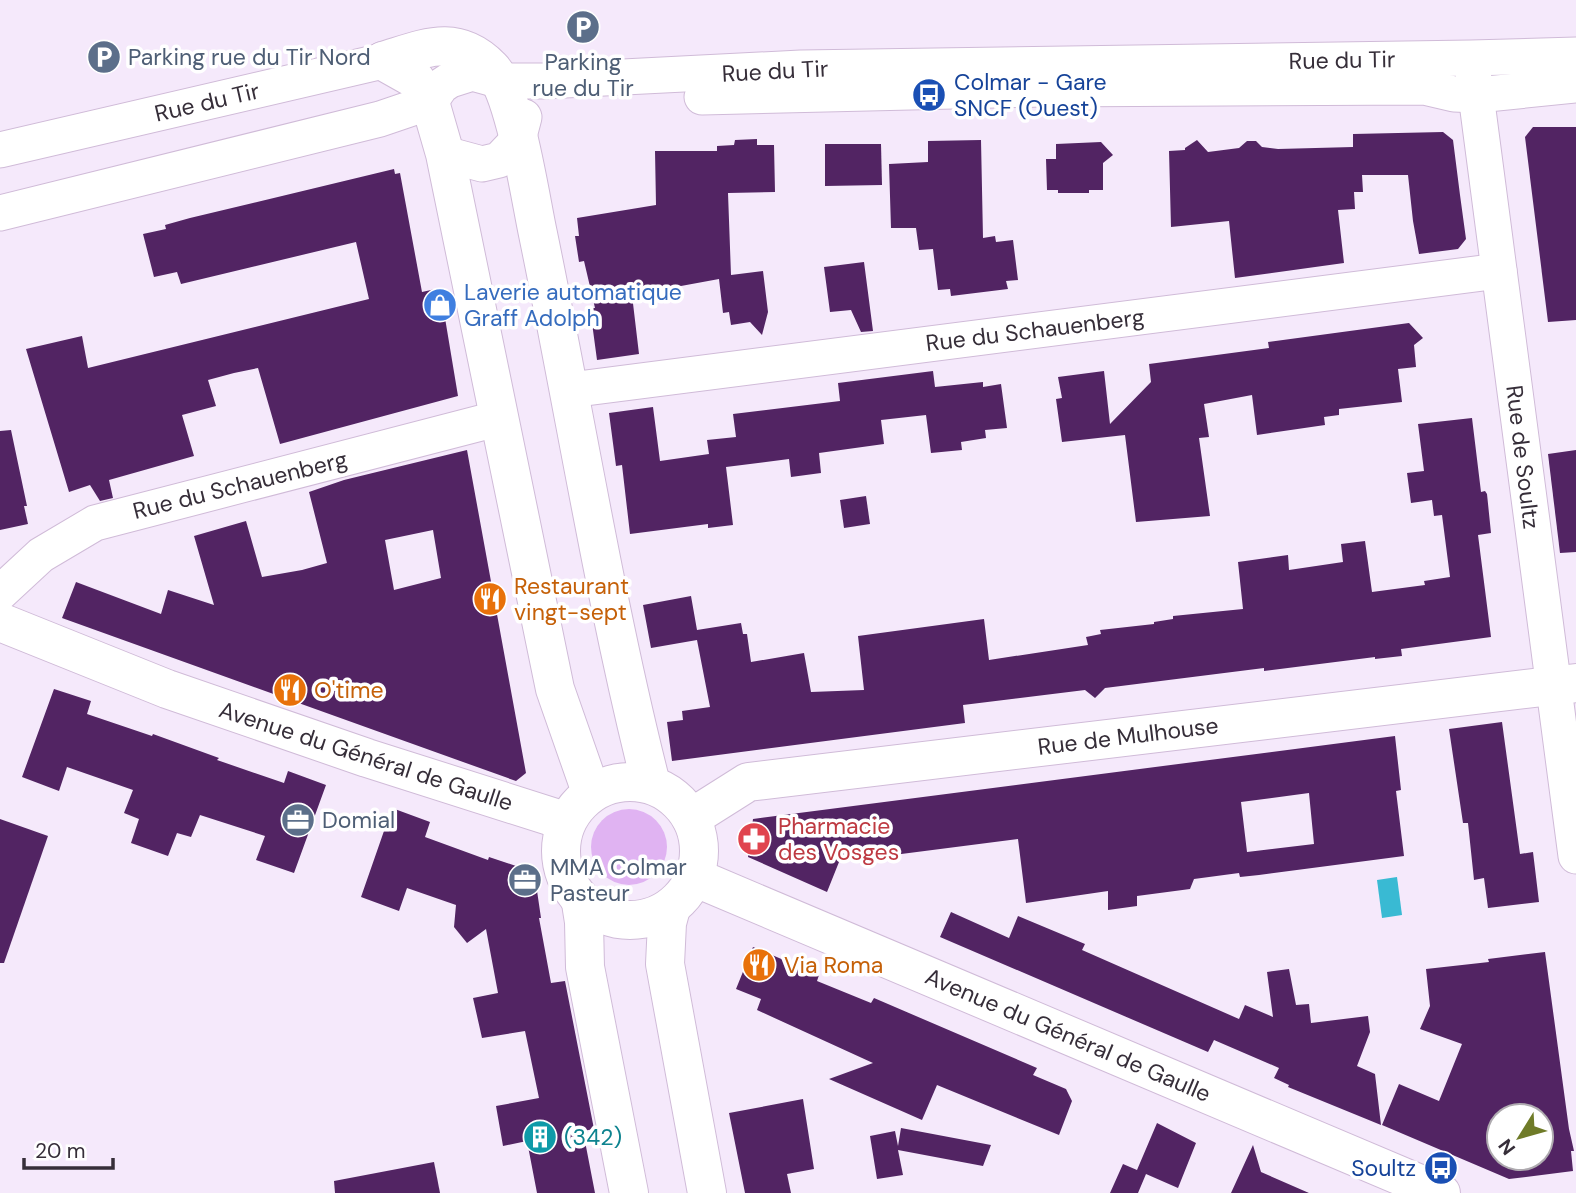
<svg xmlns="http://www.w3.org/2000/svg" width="1576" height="1193" font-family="'DM Sans',sans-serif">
	<rect width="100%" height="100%" fill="#f5e9fb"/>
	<circle fill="#e0b3f2" cx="629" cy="847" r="38"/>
	<path fill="#39bad3" d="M1397,877L1402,915L1382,918L1377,880Z"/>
	<g fill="#522463" fill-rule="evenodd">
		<path d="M1533,127H1576V320L1548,322L1525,137Z"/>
		<path d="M1443,132L1453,140L1460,195L1466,239L1458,249L1419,254L1413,221L1408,175H1362L1363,192H1354L1355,209L1338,210L1344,263L1235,278L1229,221L1171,227L1169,151L1185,150V148L1197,140L1208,152L1239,148L1247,141H1256L1262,147L1278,149L1353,147V134Z"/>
		<path d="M757,139V145H774L775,192L728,193L731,275L763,271L768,312L762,335L750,322L731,325L729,312L723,313L719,279L632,295L639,354L597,360L590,308H595L584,261L579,262L575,236H579L577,218L656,205L655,151H717V146L734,145L735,140Z"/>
		<path d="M981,140L983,238L995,236L996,242L1013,240L1018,280L1006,281L1008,289L951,296L950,289L938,290L933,249L919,250L916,228H891L889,164L928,162V141Z"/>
		<path d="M1101,142L1113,155L1103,163V190H1089V193H1058V190H1047L1046,159H1056V144Z"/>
		<path d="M825,144H881L882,185L825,186Z"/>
		<path d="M394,169L395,174L400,173L422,292L440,288L458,396L280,444L258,368L234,373L208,380L216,406L182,415L194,456L109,480L113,498L100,501L90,485L69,492L26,349L82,336L88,368L369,299L356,242L181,284L177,272L154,277L143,234L166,229L165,225L190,218Z"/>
		<path d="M864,262L873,331L861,332L851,310L830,312L824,267Z"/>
		<path d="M1409,323L1423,338L1414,345L1416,367L1398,369L1402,402L1339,409V415L1324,417L1325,425L1257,435L1252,395L1204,404L1209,437L1199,438L1210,516L1136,522L1125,435L1062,442L1056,399L1062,398L1058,377L1104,371L1110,424L1151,382L1149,364L1269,348L1268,342Z"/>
		<path d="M933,371L935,387L983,382V387L1001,384L1007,428L985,430L986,438L961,442L962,450L931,453L926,415L881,420L884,444L819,453L821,473L791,477L789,459L726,467L733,525L708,528V524L630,534L622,465L616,466L609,413L653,407L660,461L709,454L707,440L736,437L733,414L840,401L838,383Z"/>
		<path d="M1472,418L1481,492L1485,491L1487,494L1491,533L1478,535L1491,637L1401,649L1402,656L1375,659V657L1264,671V668L1105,688L1095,698L1085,690L963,705L965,723L672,761L667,722L683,720L682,711L710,707L697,640L651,648L643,605L691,596L697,630L741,623L743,634H747L751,662L804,653L811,692L864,690L858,636L984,619L989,660L1088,645L1086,637L1101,634L1100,630L1154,624V622L1173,619V616L1243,609L1238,562L1288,555L1289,570L1343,562L1341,544L1365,541L1372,592L1425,585L1424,581L1450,577L1442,515L1434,516L1432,500L1411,503L1407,473L1424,471L1418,424Z"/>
		<path d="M11,430L27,506H24L28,524L0,530V431Z"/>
		<path d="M467,450L526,773L516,781L62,618L76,582L161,614L168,590L214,605L194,536L246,521L262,577L302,570L327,563L309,492L344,480ZM433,530L441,578L394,590L385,540Z"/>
		<path d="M1576,450V552L1560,553L1548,454Z"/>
		<path d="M866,496L870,524L844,528L840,500Z"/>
		<path d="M54,689L91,701L87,714L152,736L153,734L219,758L217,760L284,783L288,771L326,785L294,873L256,860L265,836L200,815L191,837L177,833L168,856L131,843L139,819L124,813L133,790L67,767L59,791L22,777Z"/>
		<path d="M1502,722L1520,854L1533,852L1539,902L1488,908L1484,878L1474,880L1468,823H1463L1449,729Z"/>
		<path d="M1395,736L1401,790L1396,791L1404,856L1259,875L1240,877L1239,873L1194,879L1190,889L1137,896V906L1108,910V891L1026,903L1018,839L839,862L827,892L748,857L753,819ZM1309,793L1314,844L1247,852L1241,802Z"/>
		<path d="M392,808L430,822L425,837L488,860L489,857L519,867L524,864L535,877L541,918H539L551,983L565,981L594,1129L583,1131L595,1193H537L527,1141L503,1146L496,1106L539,1098L525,1031L482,1038L473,998L498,993L486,929L467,943L454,927L456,905L407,888L399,911L361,897Z"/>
		<path d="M0,819L48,836L4,963H0Z"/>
		<path d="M951,912L1009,938L1018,916L1085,944L1082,950L1239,1019L1245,1005L1273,1017L1267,972L1289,969L1296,1005L1309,1004L1311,1023L1368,1016L1370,1032L1357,1066L1375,1074L1381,1125L1288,1087L1289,1085L1274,1078L1279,1068L1214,1040L1208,1052L940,937Z"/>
		<path d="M753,947L819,975L817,981L871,1003L874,998L1037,1068L1033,1075L1066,1089L1072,1101L1059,1135L937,1085L922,1120L829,1079L873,1063L757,1010L761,999L736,989Z"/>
		<path d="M1545,952L1569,1129L1574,1151H1571L1573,1171L1509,1179L1382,1125L1399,1084L1439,1101L1462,1044L1420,1029L1430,1006L1426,969L1489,962L1488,959ZM1499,1116H1541V1158H1499Z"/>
		<path d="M803,1099L814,1169L787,1174L791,1193H745L729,1113Z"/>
		<path d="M1157,1123L1196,1143L1178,1188L1146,1174L1138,1193H1110L1123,1164L1137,1170Z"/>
		<path d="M901,1128L991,1145L983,1166L898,1150L903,1175L877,1179L870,1136L895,1131L898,1146Z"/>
		<path d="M1253,1145L1261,1172L1309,1193H1231Z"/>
		<path d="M434,1162L440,1193H335L334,1181Z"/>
	</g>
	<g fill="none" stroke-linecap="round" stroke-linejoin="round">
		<g stroke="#d0bbd8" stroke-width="37">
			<g id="minor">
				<path d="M1473,72L1576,856"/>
				<path d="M702,97L1043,89L1424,87L1454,94L1477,95L1576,85"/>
				<path d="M0,150L383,61"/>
				<path d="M445,154L482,164L499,160L518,140L524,117"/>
				<path d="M0,213L380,119L430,102L441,86L450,80L472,73L501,81H545L801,68L1471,58L1576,55"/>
				<path d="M570,390L1499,271"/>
				<path d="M0,593L41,555L95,523L500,418"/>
			</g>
		</g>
		<g stroke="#d0bbd8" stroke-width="40">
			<g id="tertiary">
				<path d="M383,61C423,49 456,32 491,68C515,92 530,197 538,234C576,418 605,603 651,784"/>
				<path d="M383,61L415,79L430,102L445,154L555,689L591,792"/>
				<path d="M691,818L748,782L1576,683"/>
			</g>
		</g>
		<g stroke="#d0bbd8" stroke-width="40">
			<g id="secondary">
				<path d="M0,622L167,689L367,758L565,821"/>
				<circle cx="630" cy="851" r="69"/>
				<path d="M694,877L1441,1193"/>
				<path d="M581,903L584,922L585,967L629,1193"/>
				<path d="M671,908L667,923L665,964L707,1193"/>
			</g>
		</g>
		<use href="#minor" stroke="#fff" stroke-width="35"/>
		<use href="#tertiary" stroke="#fff" stroke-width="38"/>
		<use href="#secondary" stroke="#fff" stroke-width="38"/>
	</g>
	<defs>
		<g id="parking-disc" transform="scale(1.75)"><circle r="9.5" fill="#5c6f8a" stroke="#fff"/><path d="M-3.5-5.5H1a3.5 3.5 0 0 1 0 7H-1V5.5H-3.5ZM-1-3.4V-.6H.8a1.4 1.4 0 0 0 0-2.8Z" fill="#fff"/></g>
		<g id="bus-disc" transform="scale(1.75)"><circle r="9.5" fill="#1a4fb4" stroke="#fff"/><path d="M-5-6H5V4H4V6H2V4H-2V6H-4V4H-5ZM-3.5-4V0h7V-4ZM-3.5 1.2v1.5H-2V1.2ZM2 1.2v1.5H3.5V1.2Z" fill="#fff"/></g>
		<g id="shop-disc" transform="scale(1.75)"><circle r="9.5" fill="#3f7fe0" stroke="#fff"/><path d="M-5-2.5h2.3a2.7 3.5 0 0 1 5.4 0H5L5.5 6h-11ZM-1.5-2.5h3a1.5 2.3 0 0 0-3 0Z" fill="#fff"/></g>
		<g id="restaurant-disc" transform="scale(1.75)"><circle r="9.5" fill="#e8710a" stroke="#fff"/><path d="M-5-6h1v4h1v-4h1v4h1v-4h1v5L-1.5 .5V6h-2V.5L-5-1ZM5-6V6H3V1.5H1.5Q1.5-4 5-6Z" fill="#fff"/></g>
		<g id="office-disc" transform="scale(1.75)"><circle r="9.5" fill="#5c6f8a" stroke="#fff"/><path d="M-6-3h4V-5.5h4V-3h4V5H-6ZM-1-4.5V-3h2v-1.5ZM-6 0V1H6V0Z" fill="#fff"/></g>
		<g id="pharmacy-disc" transform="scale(1.75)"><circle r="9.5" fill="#e0444e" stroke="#fff"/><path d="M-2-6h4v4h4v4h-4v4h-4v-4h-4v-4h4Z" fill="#fff"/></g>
		<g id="building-disc" transform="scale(1.75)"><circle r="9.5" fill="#0f9aa8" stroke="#fff"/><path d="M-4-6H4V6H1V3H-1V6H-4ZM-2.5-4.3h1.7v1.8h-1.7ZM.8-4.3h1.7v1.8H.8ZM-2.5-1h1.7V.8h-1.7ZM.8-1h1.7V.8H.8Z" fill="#fff"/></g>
	</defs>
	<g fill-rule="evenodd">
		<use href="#parking-disc" x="583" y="27"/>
		<use href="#parking-disc" x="104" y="57"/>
		<use href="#bus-disc" x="929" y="95"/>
		<use href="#shop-disc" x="440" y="305"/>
		<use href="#restaurant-disc" x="490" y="599"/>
		<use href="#restaurant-disc" x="290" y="690"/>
		<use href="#office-disc" x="298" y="820"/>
		<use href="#pharmacy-disc" x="754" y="839"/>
		<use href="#office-disc" x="525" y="880"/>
		<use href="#restaurant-disc" x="759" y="965"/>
		<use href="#building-disc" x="540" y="1137"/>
		<use href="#bus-disc" x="1441" y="1168"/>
	</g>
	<g text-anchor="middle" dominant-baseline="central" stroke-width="7" stroke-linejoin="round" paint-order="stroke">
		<g font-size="23" fill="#4e5e75" stroke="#fff" text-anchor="start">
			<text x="128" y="57">Parking rue du Tir Nord</text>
			<text x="583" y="62" text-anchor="middle">Parking<tspan x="583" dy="26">rue du Tir</tspan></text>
			<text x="322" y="820">Domial</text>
			<text x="550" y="867">MMA Colmar<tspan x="550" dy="26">Pasteur</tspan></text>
		</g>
		<g font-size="23" fill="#362e39" stroke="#fff">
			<text transform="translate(1342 60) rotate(-1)">Rue du Tir</text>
			<text transform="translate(775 71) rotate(-3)">Rue du Tir</text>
			<text transform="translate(207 102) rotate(-13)">Rue du Tir</text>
			<text transform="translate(1035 330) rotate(-7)">Rue du Schauenberg</text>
			<text transform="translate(1523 457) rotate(83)">Rue de Soultz</text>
			<text transform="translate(240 485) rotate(-14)">Rue du Schauenberg</text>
			<text transform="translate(1128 736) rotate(-7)">Rue de Mulhouse</text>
			<text transform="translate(366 756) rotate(18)">Avenue du Général de Gaulle</text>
			<text transform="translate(1068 1035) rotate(23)">Avenue du Général de Gaulle</text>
		</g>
		<g font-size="23" fill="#164399" stroke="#fff" text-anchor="start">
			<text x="954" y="82">Colmar - Gare<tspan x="954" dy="26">SNCF (Ouest)</tspan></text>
			<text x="1416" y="1168" text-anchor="end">Soultz</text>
		</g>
		<g font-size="23" fill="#366cbe" stroke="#fff" text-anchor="start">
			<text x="464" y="292">Laverie automatique<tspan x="464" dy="26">Graff Adolph</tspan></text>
		</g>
		<g font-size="23" fill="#c56008" stroke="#fff" text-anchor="start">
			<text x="514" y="586">Restaurant<tspan x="514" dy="26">vingt-sept</tspan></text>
			<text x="314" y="690">O'time</text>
			<text x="784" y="965">Via Roma</text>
		</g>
		<g font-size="23" fill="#be3a42" stroke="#fff" text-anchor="start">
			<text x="778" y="826">Pharmacie<tspan x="778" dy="26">des Vosges</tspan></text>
		</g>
		<g font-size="23" fill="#0d838f" stroke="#fff" text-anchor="start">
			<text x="564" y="1137">(342)</text>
		</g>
	</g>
	<g transform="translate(1520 1137) rotate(233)"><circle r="33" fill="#ffffff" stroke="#afabb0" stroke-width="2"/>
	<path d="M0-5L12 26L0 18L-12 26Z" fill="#6f7b28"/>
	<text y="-10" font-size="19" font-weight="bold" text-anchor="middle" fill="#362e39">N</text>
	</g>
	<path d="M24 1158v10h89v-10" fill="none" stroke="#362e39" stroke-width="3.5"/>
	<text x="35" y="1158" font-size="21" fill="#362e39" stroke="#ffffff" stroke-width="5" paint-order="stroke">20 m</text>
</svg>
